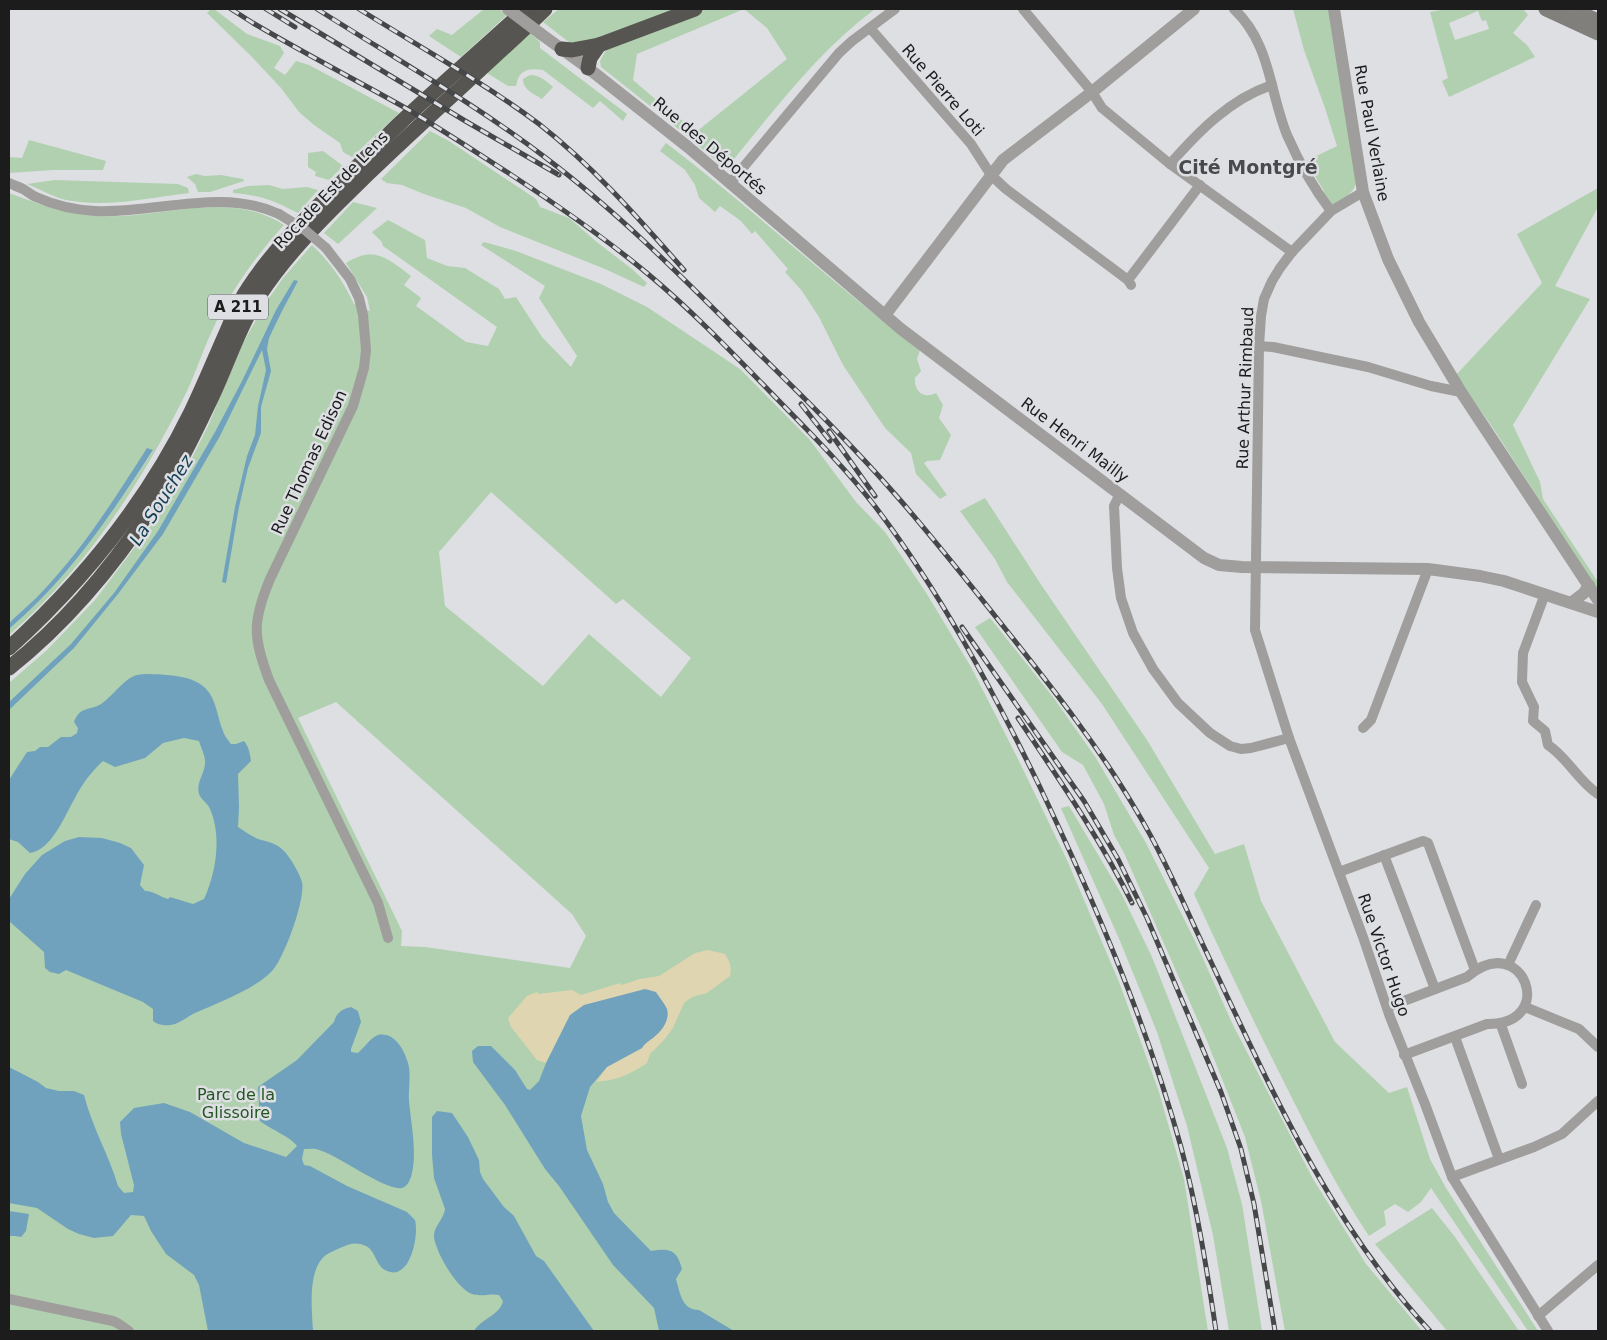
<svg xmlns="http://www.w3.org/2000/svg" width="1607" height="1340" font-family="'DejaVu Sans',sans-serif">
	<rect width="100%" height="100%" fill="#dddfe3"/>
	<g fill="#b1d0af" fill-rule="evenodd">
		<path d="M211,9H214L247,34L280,46L284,53L274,68L285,75L296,61L309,65L399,113L352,157L343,152L340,143L314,125L299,112L281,88L252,57L207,13Z"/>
		<path d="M484,9H499L507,15L461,57L429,36L437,29L452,35Z"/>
		<path d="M559,9H679L598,40L570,43L543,22Z"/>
		<path d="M704,9H875C816,53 772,113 726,169L664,117L671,111L696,132L787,59L767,28L744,9L637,54L633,80L661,104L654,109L601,67L600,61L607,48L614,43Z"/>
		<path d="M1293,9H1330L1357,181C1353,194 1344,199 1333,205L1327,202L1322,193L1324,191L1306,161L1337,146L1325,108L1304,50Z"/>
		<path d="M1446,9H1523L1528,15L1513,33L1527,45L1535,57L1449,97L1442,81L1448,78L1430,12ZM1478,11L1482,21L1486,20L1489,29L1455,40L1449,23Z"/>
		<path d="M530,33L540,42V48L627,114L623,121L600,101L593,108L543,70C527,68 519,70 516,86H508L487,73Z"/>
		<path d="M530,75C540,75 546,81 553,87L542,99C533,93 523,90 523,79Z"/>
		<path d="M430,131L449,141L536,199L540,207L569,218L598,243L632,269L647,283L644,287L605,269L500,227L466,208L424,194L402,185L387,183L381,179Z"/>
		<path d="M29,140L106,161L103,170H53L9,173V157L22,158Z"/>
		<path d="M666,143C753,209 833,284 920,350L917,359L921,371L915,378C914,392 924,399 936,393L943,405L939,418L951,435L940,460L927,461L924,463L947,495L940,499L916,474L911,453L885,428L843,365L819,317L802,291L785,272L788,269L755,231L752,234L741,221L720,206L715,212L699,198L695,185L685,170L660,151Z"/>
		<path d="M323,151L343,166L329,180L315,176L316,172L308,167V153Z"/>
		<path d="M196,174L205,176L221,175L243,179L244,181L210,192H198L195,184L187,177Z"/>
		<path d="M55,180L178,184L188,188L189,193C148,198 107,208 66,200C53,197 40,189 27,184Z"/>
		<path d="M269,185L283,189L307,187L318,190L298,213C274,201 261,195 233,193V190L248,186Z"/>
		<path d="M1598,188V207L1555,286L1590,299L1513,425L1540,482L1543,499L1598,582V591L1495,431L1456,375L1542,283L1517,234Z"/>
		<path d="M9,193C37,204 66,213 97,216C160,220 227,188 284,225C255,257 230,292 212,331C201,354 194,379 182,401C137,490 84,570 9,635V629C67,579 111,515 153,451L147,449C114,500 80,553 37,597C28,606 18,614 9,623Z"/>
		<path d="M353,202L377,208L338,244L324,233Z"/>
		<path d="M388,220L425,240L427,258L447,266L465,268L499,289L505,299L516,297L542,337L571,367L577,356L539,298L545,286L481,245L484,242L516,251L601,284L647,307L740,369L810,440L856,502L885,532L925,591L971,667L1017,757L1067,860L1119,982L1158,1089L1184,1179L1208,1331H9V683L47,650L95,600L153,523L184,474L208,426L242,345L263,307L283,278L312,245C331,263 343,281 354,304L370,311L367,297L346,263C375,245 388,259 411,276L404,285L421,298L416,306L466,342L488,346L497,327L383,246L382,242L372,232ZM491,492L616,604L623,599L691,658L661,697L589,634L543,686L445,606L439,552ZM336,702L572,914L586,936L570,968L425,947L401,946L402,931L298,718Z"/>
		<path d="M985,498L1042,586L1147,740L1215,854L1244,844L1261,901L1335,1042L1389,1093L1407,1087L1430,1159L1446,1188L1538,1331H1528L1431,1188L1421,1202L1408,1212L1395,1204L1384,1211L1386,1225L1369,1236C1338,1190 1313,1140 1288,1090C1255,1025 1224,959 1194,894L1209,868L1102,704L1007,582L995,559L960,511Z"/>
		<path d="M990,618L1053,697L1096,758L1146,843L1195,941L1234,1027L1313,1179L1366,1264L1422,1331H1285L1261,1201L1245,1137L1207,1041L1124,853L1114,835L1104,804L1083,765L1062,752L975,627Z"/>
		<path d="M1069,806L1122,895L1152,957L1227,1148L1242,1204L1262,1331H1229L1213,1235L1187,1126L1157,1032L1120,941L1061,808Z"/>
		<path d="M1432,1208L1455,1237L1519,1331H1447L1375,1244Z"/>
	</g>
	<path fill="#dfd5b0" d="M708,950L725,954C730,962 732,967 730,976L707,993L692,997L684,1003L673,1028L664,1040L650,1054L647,1063C629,1075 618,1080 596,1082L607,1067L642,1048L646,1042L655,1037L609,1000L584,1005L570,1016L546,1063L537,1060L511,1027L508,1018L527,996L534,993L538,992V994L572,990L581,995L620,983L621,985L640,979L659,976L695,953Z"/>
	<g fill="#70a2be">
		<path d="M294,280L298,281L282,311L269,338L267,349L271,371L261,407V433L248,468L239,507L226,583L222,582L235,507L247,456L255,435L258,406L266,370L262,350L220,436L163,534L118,594L74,648L9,710V702L71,644L114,593L158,531L215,432L242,381L276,310Z"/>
		<path d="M147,448L153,450C111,515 68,579 9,629V623C18,614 28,606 37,597C80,553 114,500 147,448Z"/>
		<path d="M150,674C169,675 199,675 210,694C217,705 218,719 223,731C224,735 228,740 231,744H236L244,741C249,747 250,754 251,761L238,774L239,808L238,827C244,831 251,836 258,839C268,842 277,843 285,852C291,859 299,872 302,882C306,898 284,959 272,971C255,989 218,1003 195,1013C189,1016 181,1022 175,1024C168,1026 159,1026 153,1021V1009L143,1002L66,970L59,974L50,972L45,968L44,952L9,921V899L25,874L42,855L65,841L79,837L102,838L120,843L131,848L144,865L140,885L145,891C154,891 160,897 168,899L170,897L193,904L204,899C216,873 222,836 210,809C208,803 201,800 199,794C196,782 204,775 205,764C206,757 201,748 199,741L184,738L163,743L145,758L115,767L103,761C92,771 82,784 75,798C65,815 52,850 30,853L18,842L9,839V780L27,752L35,751L40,747H48L61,737H71L77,733L78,728L74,722C80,706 89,711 101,704C113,696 121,682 134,676C139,674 145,674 150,674Z"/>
		<path d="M645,989L656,992C659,997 665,1004 667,1009C670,1020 662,1031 654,1037C649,1041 645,1043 642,1048L607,1067L590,1087L581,1116L587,1150L603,1184L608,1202L614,1213L651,1251C669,1248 677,1249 682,1269L676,1279C680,1293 682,1310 699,1310L734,1331H659L654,1308L613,1265L559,1186L545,1169L505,1105L473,1062L472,1051L478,1046H491L515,1070L527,1089L530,1090L539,1081L546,1063L570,1015L584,1005Z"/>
		<path d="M351,1007L358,1011L361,1022L351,1049V1052L358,1053C364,1048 371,1037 378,1035C393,1032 403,1047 407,1060C412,1072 408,1088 409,1101C411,1124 417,1151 412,1173C411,1179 407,1187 402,1188C385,1191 338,1155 319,1150C315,1148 309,1149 304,1149L302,1159L304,1165L310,1166L347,1186L407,1212L415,1220C419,1234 411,1281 387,1271C376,1267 376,1251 366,1246C356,1241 349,1244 340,1248C336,1250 330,1252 326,1255C307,1269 312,1310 313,1331H208L199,1285L194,1275L166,1254L151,1231L144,1216L131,1215L113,1236L94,1238L79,1234L68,1229L37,1208L9,1203V1067L38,1082L46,1088L59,1091H74L84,1095C92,1127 109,1155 118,1186L124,1193L133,1192L134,1185L121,1134L120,1122L134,1108L164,1103L190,1112L244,1143L286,1157L297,1146C291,1137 270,1129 260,1121L258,1087L297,1060L334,1022C336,1013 342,1009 351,1007Z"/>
		<path d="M437,1111L452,1113L468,1137L479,1160L480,1172L483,1179L504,1207L514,1216L536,1256L544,1261L594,1331H474C481,1319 500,1315 503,1301L499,1295C490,1293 481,1297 472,1294C457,1289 436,1253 434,1237C433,1227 444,1219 445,1209L434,1178L432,1155V1117Z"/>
		<path d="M9,1211L29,1214L26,1231L21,1237L15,1236H9Z"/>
	</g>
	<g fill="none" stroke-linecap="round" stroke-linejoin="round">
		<g stroke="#9f9e9c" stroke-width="10">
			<path d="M1023,9L1092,92L1102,108L1170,164L1292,252"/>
			<path d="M1234,9C1271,44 1269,91 1287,135C1298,160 1314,189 1331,211"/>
			<path d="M870,28L971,144L991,175L1006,189L1128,280L1131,285"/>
			<path d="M1170,164C1198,132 1230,99 1272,85"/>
			<path d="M9,183C13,185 19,187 23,189C27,191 31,195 36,197C54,205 75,210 95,211C157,214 220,187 279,214"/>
			<path d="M730,183L839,53L852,41L895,9"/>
			<path d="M1363,192L1331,211L1292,252L1280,268L1272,281L1264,299L1261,316L1259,346L1255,630L1289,738L1363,937L1390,1017L1425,1104L1452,1177L1548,1331"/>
			<path d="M326,248L350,279L359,298L363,315L366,350L364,368L353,406L270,579C252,622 253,637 269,680L378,903L388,938"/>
			<path d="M1128,280L1200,185"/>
			<path d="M1259,346L1273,347L1368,367L1431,386L1461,392"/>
			<path d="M1120,494L1114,506L1117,568L1121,598L1133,633L1153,669L1178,703L1210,733L1230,746L1241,749L1251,748L1289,738"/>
			<path d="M1545,594L1523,653L1522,682L1534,707L1533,721L1545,731L1548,745C1568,758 1578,781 1598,794"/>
			<path d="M1363,728L1371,720L1428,569"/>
			<path d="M1384,855L1435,989"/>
			<path d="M1339,872L1423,841L1428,843L1475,970"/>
			<path d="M1508,965L1536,905"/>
			<path d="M1388,1007L1467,977C1523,928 1559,1025 1487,1024L1404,1055"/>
			<path d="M1525,1007L1579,1029L1598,1047"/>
			<path d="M1501,1025L1522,1084"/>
			<path d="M1455,1037L1499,1159"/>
			<path d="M1452,1177L1534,1147L1562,1134L1598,1101"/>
			<path d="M9,1299L113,1321L119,1324L129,1331"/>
			<path d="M1538,1316L1598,1265"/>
		</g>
		<g stroke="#9f9e9c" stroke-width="12">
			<path d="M1334,9L1363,192L1388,259L1419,322L1461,392L1598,600"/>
			<path d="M541,34L588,68L688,147L901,329L1204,558L1219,565L1242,567L1428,569L1480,576L1504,581L1598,612"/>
			<path d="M885,315L1003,160L1092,92L1194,9"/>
			<path d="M1571,603L1584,593L1589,585"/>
		</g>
		<g stroke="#807f7c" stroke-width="15">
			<path d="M1546,9L1598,33"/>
			<path d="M1571,9L1598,21"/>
		</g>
		<g stroke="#575552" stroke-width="15">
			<path d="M562,49L572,50L599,45L695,9"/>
			<path d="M588,68L590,58L599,45"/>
			<path d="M9,648C83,581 147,502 191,412C204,385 215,358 227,331C233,316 240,300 249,287C276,246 312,212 346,178C364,160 381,141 399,124C440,85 484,48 526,9"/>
			<path d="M9,668C71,619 124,553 166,485C182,460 195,432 208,405C226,369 237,330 259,296C289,250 329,212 368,174C426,118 487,65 545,9"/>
		</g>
		<g stroke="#464748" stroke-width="5">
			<g id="rail">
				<path d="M231,9L253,23C302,52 352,78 402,106C438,127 474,151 510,174C557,205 604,237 648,274C696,314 739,360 782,404C814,437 846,469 874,505C939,590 991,687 1038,783C1094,901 1146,1021 1181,1147C1197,1207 1207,1270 1216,1331"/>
				<path d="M266,9L295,27"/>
				<path d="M280,9L467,122L559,175"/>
				<path d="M317,9C394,58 474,103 546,158C615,210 675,270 735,330C792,386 849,441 901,501C938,544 973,588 1007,631C1053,689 1099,747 1136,810C1162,853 1182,900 1203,945C1267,1080 1327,1220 1430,1331"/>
				<path d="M359,9C418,46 483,82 539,124C593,166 639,219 684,270"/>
				<path d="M801,404L830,441"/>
				<path d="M829,431L875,496"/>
				<path d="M962,627L1084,801L1118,859L1147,918L1221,1092L1241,1149L1254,1204L1275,1331"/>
				<path d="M1018,718C1058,778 1100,838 1132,903"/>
			</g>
		</g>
		<use href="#rail" stroke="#dddfe3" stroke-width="3" stroke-dasharray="9" stroke-linecap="butt"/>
		<path stroke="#9f9e9c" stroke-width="10" d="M279,214L305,230L326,248"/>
		<path stroke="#9f9e9c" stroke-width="12" d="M508,9L541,34"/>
	</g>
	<g text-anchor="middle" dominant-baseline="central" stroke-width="5" stroke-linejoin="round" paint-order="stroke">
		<rect fill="#dddfe3" stroke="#565658" stroke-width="1" x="208" y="294.5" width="60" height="25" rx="4"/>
		<g font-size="15" font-weight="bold" fill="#1c1c1d">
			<text x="238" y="307">A 211</text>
		</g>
		<g font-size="16" fill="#1c1c1d" stroke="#dddfe3">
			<text transform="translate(943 90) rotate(49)">Rue Pierre Loti</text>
			<text transform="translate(1372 133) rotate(80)">Rue Paul Verlaine</text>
			<text transform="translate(710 146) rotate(40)">Rue des Déportés</text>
			<text transform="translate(331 190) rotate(-46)">Rocade Est de Lens</text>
			<text transform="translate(1245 388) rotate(-88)">Rue Arthur Rimbaud</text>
			<text transform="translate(1075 440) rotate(37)">Rue Henri Mailly</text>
			<text transform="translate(309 462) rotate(-65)">Rue Thomas Edison</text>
			<text transform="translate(1384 955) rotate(71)">Rue Victor Hugo</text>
		</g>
		<g font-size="16" fill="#235522" stroke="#dddfe3">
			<text x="236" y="1094">Parc de la<tspan x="236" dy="18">Glissoire</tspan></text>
		</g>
		<g font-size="18" font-style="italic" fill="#143e53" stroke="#dddfe3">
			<text transform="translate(161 500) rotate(-58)">La Souchez</text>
		</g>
		<g font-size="19" font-weight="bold" fill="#494a4e" stroke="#dddfe3">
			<text x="1248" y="167">Cité Montgré</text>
		</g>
	</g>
	<rect width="1607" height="1340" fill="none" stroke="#1c1c1d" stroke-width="20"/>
</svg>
